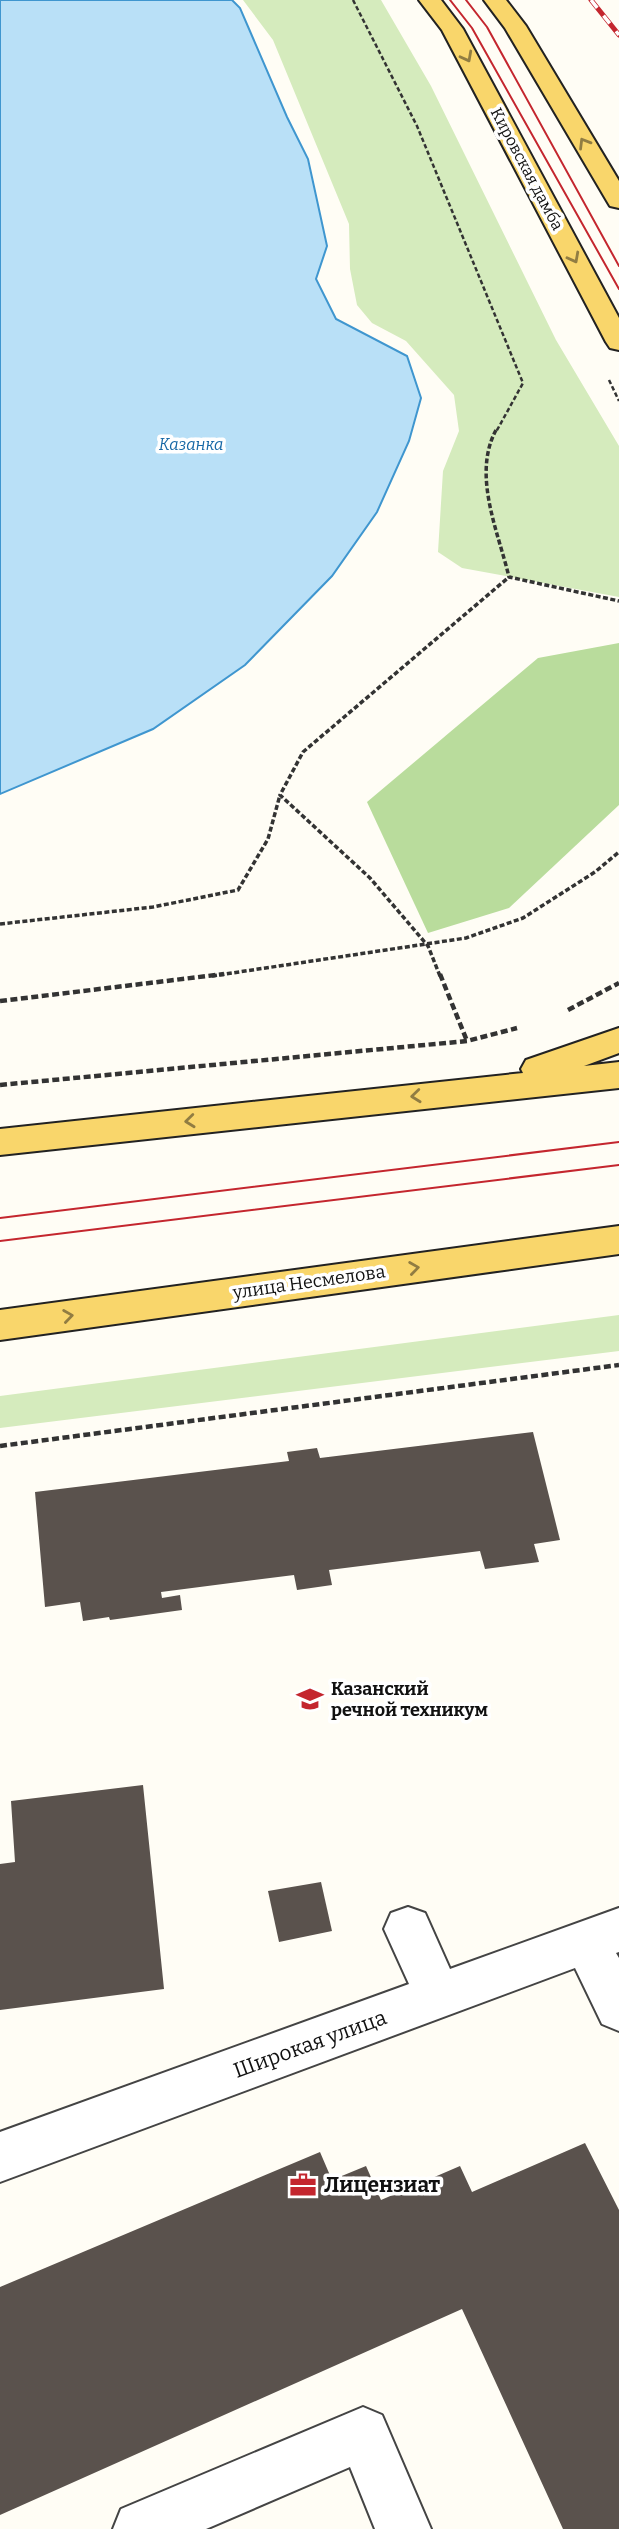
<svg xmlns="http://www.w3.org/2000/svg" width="619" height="2529" font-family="Bitter,serif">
	<rect width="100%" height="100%" fill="#fffdf5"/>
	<g fill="#d5ebbd">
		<path d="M243,0H381L431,86L556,340L619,446V597L462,568L438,552L443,471L459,431L454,395L406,341L372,323L357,305L350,269L349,224L273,40Z"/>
		<path d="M619,1315V1351L0,1428V1396Z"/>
	</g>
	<path fill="#b9dc9c" d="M619,643V805L509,908L428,933L367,802L538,658Z"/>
	<path fill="#b9e0f7" stroke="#3f96cf" stroke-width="2" d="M0,0H232L240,8L287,117L308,159L327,246L316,279L336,319L407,356L421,398L409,441L377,512L332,576L245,665L153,729L0,794Z"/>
	<g fill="#5a524d">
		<path d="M533,1432L560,1540L534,1544L539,1562L485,1569L480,1551L329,1570L332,1585L297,1590L294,1575L161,1592L162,1598L180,1595L182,1610L110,1620L109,1617L83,1621L80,1602L45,1607L35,1492L289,1461L287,1452L317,1448L320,1458Z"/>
		<path d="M143,1785L164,1989L0,2010V1864L15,1862L11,1801Z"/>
		<path d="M321,1882L332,1931L279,1942L268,1891Z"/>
		<path d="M585,2143L619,2210V2529H563L462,2309L0,2515V2287L320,2152L332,2180L366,2166L381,2200L460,2166L472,2192Z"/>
	</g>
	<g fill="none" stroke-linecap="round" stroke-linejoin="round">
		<g stroke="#444" stroke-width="4">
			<g id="minor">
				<path d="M408,1907L425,1913L450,1969L619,1908V1952L616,1953L619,1958V2031L602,2024L575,1968L0,2182V2132L409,1984L384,1929L391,1913Z"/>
				<path d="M363,2407L382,2415L431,2529H375L350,2467L206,2529H113L121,2509Z"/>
			</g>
		</g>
		<g stroke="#222" stroke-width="4">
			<g id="major">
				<path d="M419,0H441L463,29L619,318V350L610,348L606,342L442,30Z"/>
				<path d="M484,0H506L526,26L619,181V208L610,206L607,201L505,28Z"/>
				<path d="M619,1028V1053L584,1066L619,1062V1088L0,1155V1129L523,1073L521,1069L526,1060Z"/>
				<path d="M619,1226V1254L0,1340V1310Z"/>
			</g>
		</g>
		<g stroke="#333" stroke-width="2.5" stroke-dasharray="4.5 2.5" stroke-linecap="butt">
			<path d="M353,0L417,126L523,383L496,432"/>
			<path d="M609,380L619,401"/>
		</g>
		<g stroke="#333" stroke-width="3.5" stroke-dasharray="5 2.5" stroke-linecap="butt">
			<path d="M496,430C472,475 498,531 509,577L619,601"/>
			<path d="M0,924L153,907L238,890L268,839L280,795"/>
			<path d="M212,976L466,938L523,918L595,872L619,852"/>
			<path d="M440,976L428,946L370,878L280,795L303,752L509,577"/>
		</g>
		<g stroke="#333" stroke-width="4.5" stroke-dasharray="7 3.5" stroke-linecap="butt">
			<path d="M440,974L467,1041"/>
			<path d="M0,1001L224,974"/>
			<path d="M568,1010L619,983"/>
			<path d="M0,1085L467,1041L517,1028"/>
			<path d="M0,1446L619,1365"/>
		</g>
		<use href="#minor" fill="#fff" fill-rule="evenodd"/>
		<use href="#major" fill="#f9d66b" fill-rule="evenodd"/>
		<g stroke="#c4262e" stroke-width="2">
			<path d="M450,0L472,28L619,289"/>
			<path d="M466,0L487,27L619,266"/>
			<path d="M0,1218L619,1142"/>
			<path d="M0,1241L619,1165"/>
		</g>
		<g stroke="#c4262e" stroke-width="5">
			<path id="rail" d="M591,0L619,35"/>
		</g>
		<use href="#rail" stroke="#fff" stroke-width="3.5" stroke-dasharray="10" stroke-linecap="butt"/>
	</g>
	<defs><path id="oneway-chevron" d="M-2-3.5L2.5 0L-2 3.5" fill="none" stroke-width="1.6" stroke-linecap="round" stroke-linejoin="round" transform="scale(1.75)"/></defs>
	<g stroke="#917d42">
		<use href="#oneway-chevron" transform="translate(467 57) rotate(62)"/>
		<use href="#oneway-chevron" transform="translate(584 143) rotate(-121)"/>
		<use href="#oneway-chevron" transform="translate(574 258) rotate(62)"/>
		<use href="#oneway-chevron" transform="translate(416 1096) rotate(174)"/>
		<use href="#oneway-chevron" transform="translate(190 1121) rotate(174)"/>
		<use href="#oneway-chevron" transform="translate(414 1268) rotate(-8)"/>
		<use href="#oneway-chevron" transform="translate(68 1316) rotate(-8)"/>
	</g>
	<defs>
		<g id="university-bare" transform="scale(2.1)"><path d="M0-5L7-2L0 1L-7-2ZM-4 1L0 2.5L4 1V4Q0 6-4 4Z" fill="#c4262e" stroke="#fff" stroke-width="2.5" paint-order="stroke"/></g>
		<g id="office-bare" transform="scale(2.1)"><path d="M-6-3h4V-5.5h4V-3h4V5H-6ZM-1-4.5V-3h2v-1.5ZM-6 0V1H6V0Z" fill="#c4262e" stroke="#fff" stroke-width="2.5" paint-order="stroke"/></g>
	</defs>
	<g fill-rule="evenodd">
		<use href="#university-bare" x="310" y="1699"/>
		<use href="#office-bare" x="303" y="2185"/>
	</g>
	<g text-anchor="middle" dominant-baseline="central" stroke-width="7" stroke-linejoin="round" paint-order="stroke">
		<g font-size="16" fill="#111" stroke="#fff">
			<text transform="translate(527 169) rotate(62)">Кировская дамба</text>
		</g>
		<g font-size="16" font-style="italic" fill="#1768a6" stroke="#fff">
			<text x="191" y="444">Казанка</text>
		</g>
		<g font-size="18" fill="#111" stroke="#fff">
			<text transform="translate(309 1282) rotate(-8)">улица Несмелова</text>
		</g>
		<g font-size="18" font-weight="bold" fill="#111" stroke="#fff" text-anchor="start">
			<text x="331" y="1689">Казанский<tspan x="331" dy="21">речной техникум</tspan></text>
		</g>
		<g font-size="21" fill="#111" stroke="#fff">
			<text transform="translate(310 2044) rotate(-20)">Широкая улица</text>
		</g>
		<g font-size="21" font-weight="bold" fill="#111" stroke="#fff" text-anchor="start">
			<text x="324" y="2185">Лицензиат</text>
		</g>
	</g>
</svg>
